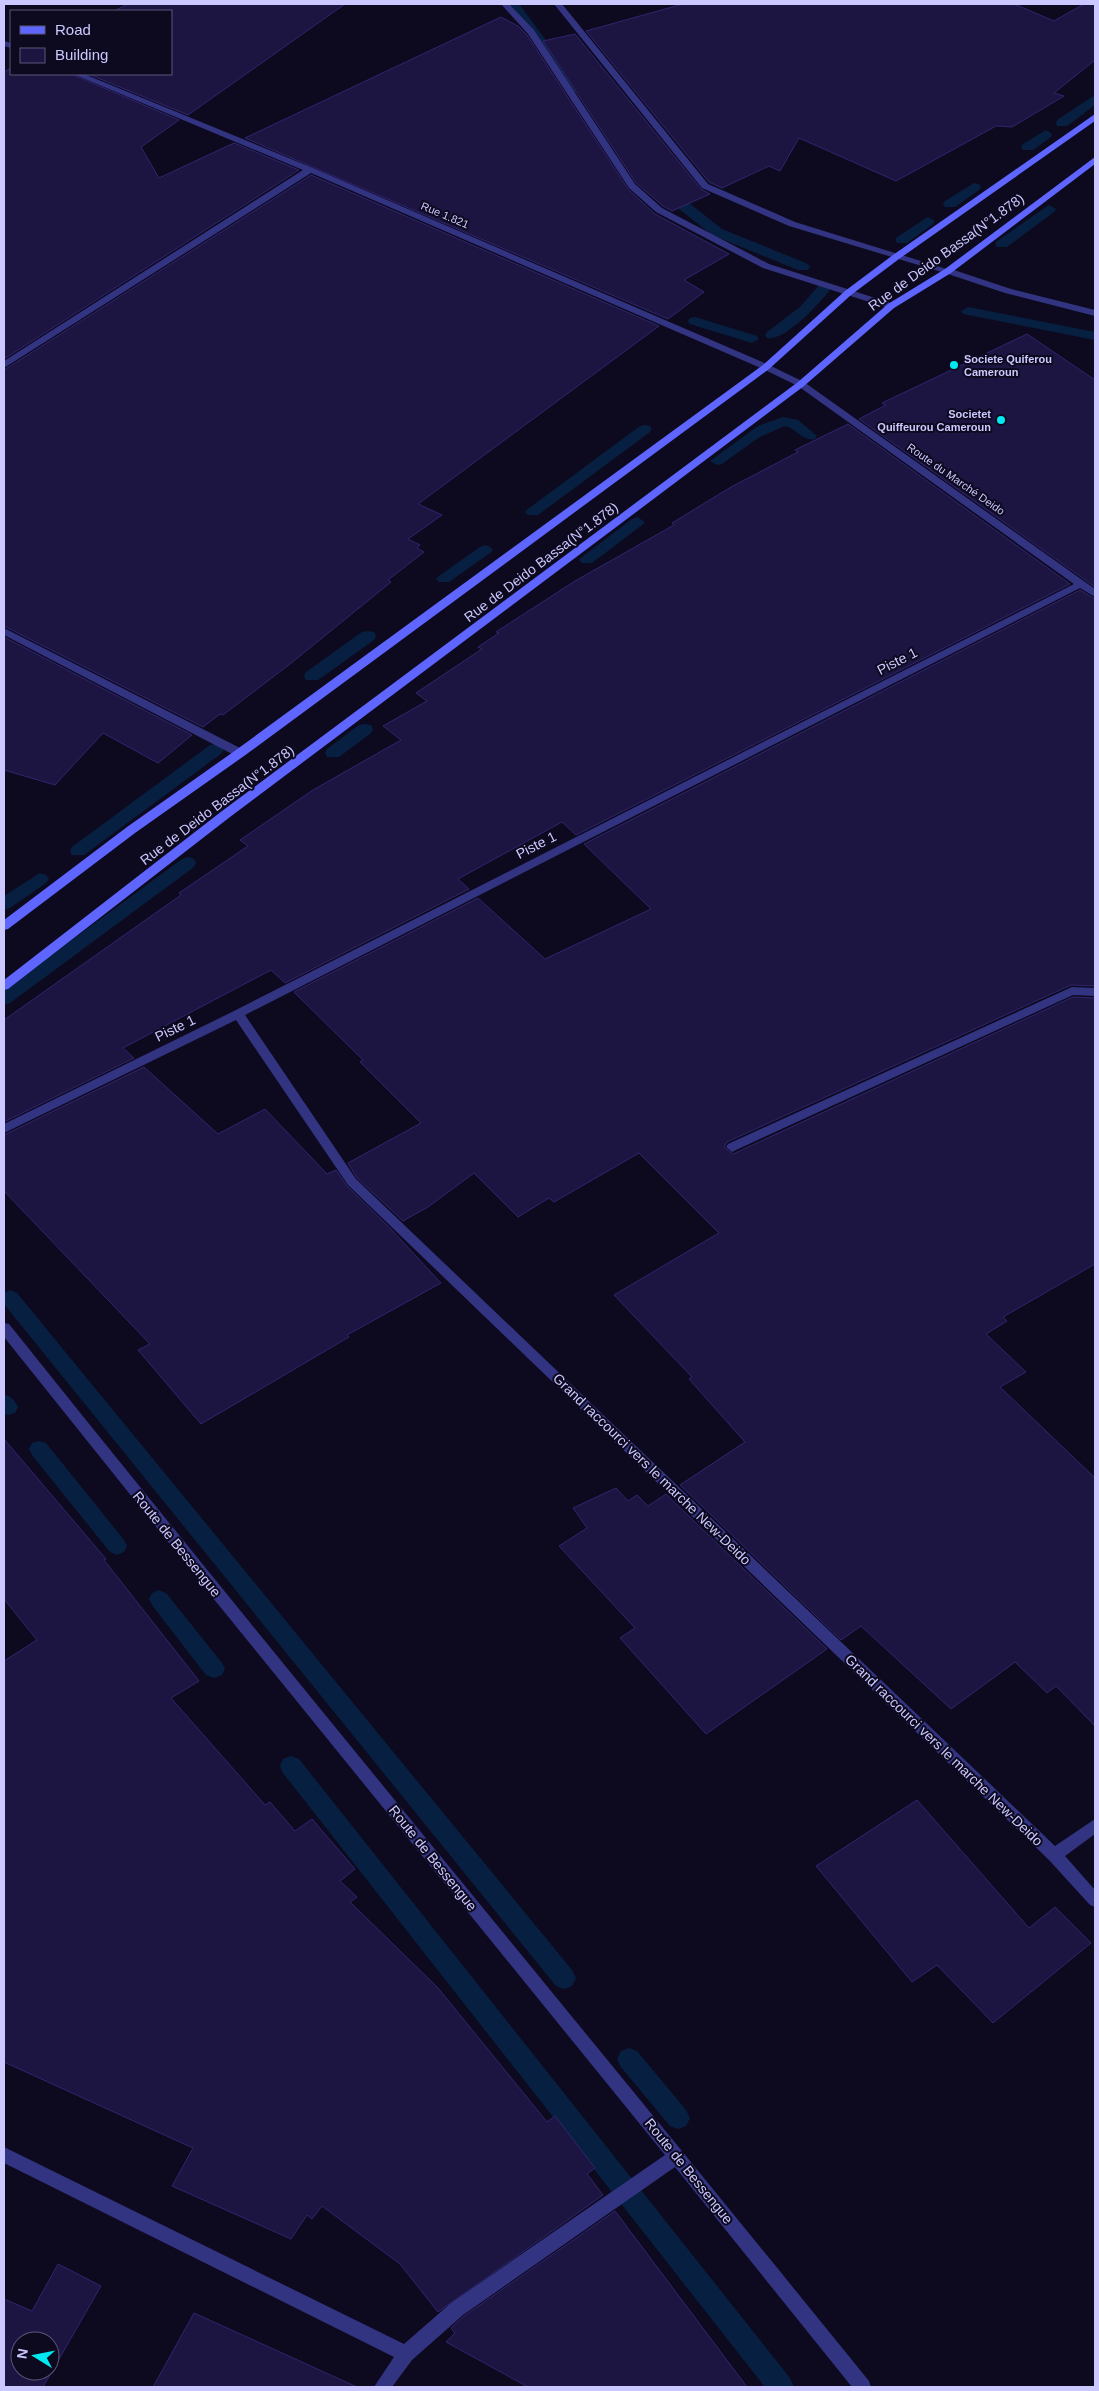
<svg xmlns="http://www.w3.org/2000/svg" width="1099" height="2391" font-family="Helvetica,sans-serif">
	<rect width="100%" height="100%" fill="#0d0a1f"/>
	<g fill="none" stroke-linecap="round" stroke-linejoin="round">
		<g fill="#072041" fill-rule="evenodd">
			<path d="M507,4H519L580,86L582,89L580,92H572Z"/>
			<path d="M1095,95V105L1067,126H1057L1056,123L1057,120Z"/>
			<path d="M1046,130L1052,134L1051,137L1033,150H1023L1021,147L1023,144Z"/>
			<path d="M974,183L979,184L981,187L979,190L955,207H945L943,204L945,201Z"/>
			<path d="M664,186L669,187L722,229L808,264L810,267L808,270H798L712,235L659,193L657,190Z"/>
			<path d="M1049,205L1056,209L1054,212L1007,247H997L995,244L997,241Z"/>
			<path d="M928,217L935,221L933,224L907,243H897L895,240L897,237Z"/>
			<path d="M825,283L832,287C822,301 785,342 767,338L765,335L767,332L800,307L820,284Z"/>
			<path d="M968,307L1095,332V340L963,314L961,311Z"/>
			<path d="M695,317L757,336L759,339L752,343L690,324L688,321L690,318Z"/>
			<path d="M783,417L798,420L817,436L815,439C802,442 796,427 784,426L758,438L722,464L717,465L710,461L758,426Z"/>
			<path d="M645,425L650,426L652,429L650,432L538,515H528L525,512L528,509L640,426Z"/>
			<path d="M637,517L645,522L642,525L592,563H582L579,560L582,557L632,519Z"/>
			<path d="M485,545L490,547L493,550L490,553L449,582H439L436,579L439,576L480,547Z"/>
			<path d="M368,631L374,632L376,636L374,640L318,680H306L304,676L306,672L362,632Z"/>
			<path d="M365,724L371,725L373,729L371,733L339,757H327L325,753L327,749L359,725Z"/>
			<path d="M216,744L222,745L224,749L222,753L84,855H72L70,851L72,847L210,745Z"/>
			<path d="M188,857L194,859L196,863L194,867L10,1003L4,1005V990L182,859Z"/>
			<path d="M40,873L46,875L49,879L46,883L10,908L4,910V896Z"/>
			<path d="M10,1290L17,1293L572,1970L576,1978L572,1986L564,1989L556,1986L4,1304V1293Z"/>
			<path d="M4,1394C12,1397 14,1400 18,1407L15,1413L8,1415L4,1414Z"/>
			<path d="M39,1441L46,1443L124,1540L127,1546L124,1552L117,1555L110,1552L32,1455L29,1449L32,1443Z"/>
			<path d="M159,1590L166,1593L222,1663L225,1669L222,1675L214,1678L206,1675L152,1605L149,1599L152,1593Z"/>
			<path d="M291,1756L299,1759L790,2378L794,2387H765L283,1773L280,1766L283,1759Z"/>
			<path d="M629,2048L637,2051L686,2110L690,2118L686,2126L678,2129L670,2126L621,2067L617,2059L621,2051Z"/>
		</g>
	</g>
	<g fill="#1c1541" stroke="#30256f" fill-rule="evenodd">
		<path d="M128,4H345L188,115L88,74H171V11H114Z"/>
		<path d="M683,4H1014L1054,21L1084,4H1095V60L1054,93L1064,96L1012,127L996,126L896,181L799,138L780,171L769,166L722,188L709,182L586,31Z"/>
		<path d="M501,17L518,26L527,35L628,189L655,214L729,254L684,280L704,292L668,319L245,138Z"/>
		<path d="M575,34L701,189L710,194L672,211L663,206L636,183L543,41Z"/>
		<path d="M11,68V74H71L179,120L141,147L159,178L234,143L299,170L4,359V72Z"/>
		<path d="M311,175L659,326L418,504L442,515L408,539L420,545L417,548L424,552L388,580L391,582L290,664L223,715L220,714L203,727L4,626V370Z"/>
		<path d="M1027,334L1095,380V587L859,419L886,405L882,403Z"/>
		<path d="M848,424L1070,584L576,835L562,822L458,879L469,889L285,983L271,970L123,1048L134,1058L4,1122V1020L181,895L179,893L248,846L240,840L313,790L401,740L383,726L427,701L416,693L482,649L478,647L499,633L496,632L575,581L674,525L672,523L731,487L798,452L795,450Z"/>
		<path d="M1080,590L1095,599V986L1071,985L727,1142L724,1147L733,1154L1073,997L1095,998V1264L1003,1317L1007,1321L986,1334L1026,1372L1000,1387L1095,1478V1726L1056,1686L1047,1693L1015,1662L951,1709L861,1626L841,1640L680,1485L745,1442L689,1379L692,1377L614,1295L719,1233L639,1153L554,1202L549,1198L518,1217L474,1173L428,1207L403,1221L357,1178L348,1163L421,1123L360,1062L363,1060L294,992L478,898L545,959L651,909L584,844Z"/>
		<path d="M4,637L192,735L158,763L103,733L55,785L4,770Z"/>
		<path d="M144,1067L218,1134L265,1109L327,1174L336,1170L347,1186L390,1228L441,1283L347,1335L349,1337L201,1424L138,1350L150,1344L4,1191V1135Z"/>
		<path d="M4,1439L106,1559L104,1560L199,1681L171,1698L265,1805L270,1802L295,1831L312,1819L355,1869L340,1881L357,1897L350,1902L438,1988L547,2122L555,2116L595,2168L587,2174L603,2195L438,2312L400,2264L322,2206L312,2219L307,2215L291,2239L172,2186L193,2148L4,2062V1661L37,1640L4,1599Z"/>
		<path d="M616,1488L628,1501L637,1495L648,1506L666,1494L827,1649L706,1734L620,1638L635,1628L559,1546L587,1528L573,1508Z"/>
		<path d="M917,1800L1029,1928L1055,1907L1091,1943L993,2023L937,1965L912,1982L816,1866Z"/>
		<path d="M615,2211L747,2387H528L446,2342L455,2333L451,2328L464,2316Z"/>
		<path d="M58,2264L101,2286L43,2387H4V2299L32,2311ZM20,2341H50V2371H20Z"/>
		<path d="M194,2313L357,2387H153Z"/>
	</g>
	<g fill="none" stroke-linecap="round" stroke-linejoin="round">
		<path fill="#323481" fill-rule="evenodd" d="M948,268L1011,289L1095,310V316L1005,293L945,273V269Z"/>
		<g fill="#323481" fill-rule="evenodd">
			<path d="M501,4H509L534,30L635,184L662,208L769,264L894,304V308H888L763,268L656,212L629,188L528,34Z"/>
			<path d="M554,4H562L708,184L795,222L953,271L945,273L789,226L702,188Z"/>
			<path d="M4,41L11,43V48L4,46Z"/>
			<path d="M73,74H84L313,168L769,365L804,382L1095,589V597L1080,588L245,1015L356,1179L1055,1846L1095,1819V1834L1065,1856L1095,1890V1907L1090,1905L1049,1860L348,1185L236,1020L4,1133V1124L234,1011L1074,584L798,386L763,369L311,173L4,368V361L303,170Z"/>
			<path d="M4,628L244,750L245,753L240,757L236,756L4,635Z"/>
			<path d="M1072,987L1095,988V996L1073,995L736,1150L732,1152L726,1147L728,1144Z"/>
			<path d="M4,1323L9,1324C293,1679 583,2028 869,2381L871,2387H852L675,2167L463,2315L412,2360L392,2387H374L394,2357L4,2163V2147L404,2344L451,2303L665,2155L213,1598L4,1337Z"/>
		</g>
		<g fill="#5f65ff" fill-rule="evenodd">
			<path d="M1095,114V121L899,259L851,295L769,369L244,756L135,833L8,929L4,930V920L127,827L236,750L763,365L845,291L893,255Z"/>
			<path d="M1095,157V164L951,273L894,308L804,386L230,817L8,989L4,990V980L222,811L798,382L888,304L945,269Z"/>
		</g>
	</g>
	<g fill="#00e9f3" stroke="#0d0a1f" stroke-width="2">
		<circle cx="954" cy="365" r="5"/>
		<circle cx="1001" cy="420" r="5"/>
	</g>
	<g text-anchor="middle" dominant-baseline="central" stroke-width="4" stroke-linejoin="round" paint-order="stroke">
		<g font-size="11" fill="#cbc8ff" stroke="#0d0a1f">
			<text transform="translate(445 215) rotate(23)">Rue 1.821</text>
			<text transform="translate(956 479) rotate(35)">Route du Marché Deido</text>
		</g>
		<g font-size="11" font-weight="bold" fill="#cbc8ff" stroke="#0d0a1f" text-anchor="start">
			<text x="964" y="359">Societe Quiferou<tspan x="964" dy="13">Cameroun</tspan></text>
			<text x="991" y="414" text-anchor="end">Societet<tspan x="991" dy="13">Quiffeurou Cameroun</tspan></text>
		</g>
		<g font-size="14" fill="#cbc8ff" stroke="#0d0a1f">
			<text transform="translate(946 252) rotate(-36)">Rue de Deido Bassa(N°1.878)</text>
			<text transform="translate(541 562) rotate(-37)">Rue de Deido Bassa(N°1.878)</text>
			<text transform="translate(897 661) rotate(-27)">Piste 1</text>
			<text transform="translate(217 805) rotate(-37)">Rue de Deido Bassa(N°1.878)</text>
			<text transform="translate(536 845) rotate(-27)">Piste 1</text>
			<text transform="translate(175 1028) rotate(-26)">Piste 1</text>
			<text transform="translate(652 1469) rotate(44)">Grand raccourci vers le marche New-Deido</text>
			<text transform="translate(177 1544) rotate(51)">Route de Bessengue</text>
			<text transform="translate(944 1750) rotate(44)">Grand raccourci vers le marche New-Deido</text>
			<text transform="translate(433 1858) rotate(51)">Route de Bessengue</text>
			<text transform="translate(689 2171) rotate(51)">Route de Bessengue</text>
		</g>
	</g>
	<rect width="1099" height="2391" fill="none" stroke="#cbc8ff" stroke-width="10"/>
	<rect x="10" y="10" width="162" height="65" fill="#0d0a1f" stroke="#595679"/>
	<rect x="20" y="26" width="25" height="8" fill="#5f65ff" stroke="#595679"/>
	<text x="55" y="35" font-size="15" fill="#cbc8ff">Road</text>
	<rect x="20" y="48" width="25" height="15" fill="#1c1541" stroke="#595679"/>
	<text x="55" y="60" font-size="15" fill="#cbc8ff">Building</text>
	<g transform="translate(35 2356) rotate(280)"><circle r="24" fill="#0d0a1f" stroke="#595679"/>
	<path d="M0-4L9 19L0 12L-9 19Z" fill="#00e9f3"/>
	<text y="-8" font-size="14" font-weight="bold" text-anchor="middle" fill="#cbc8ff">N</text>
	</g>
</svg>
